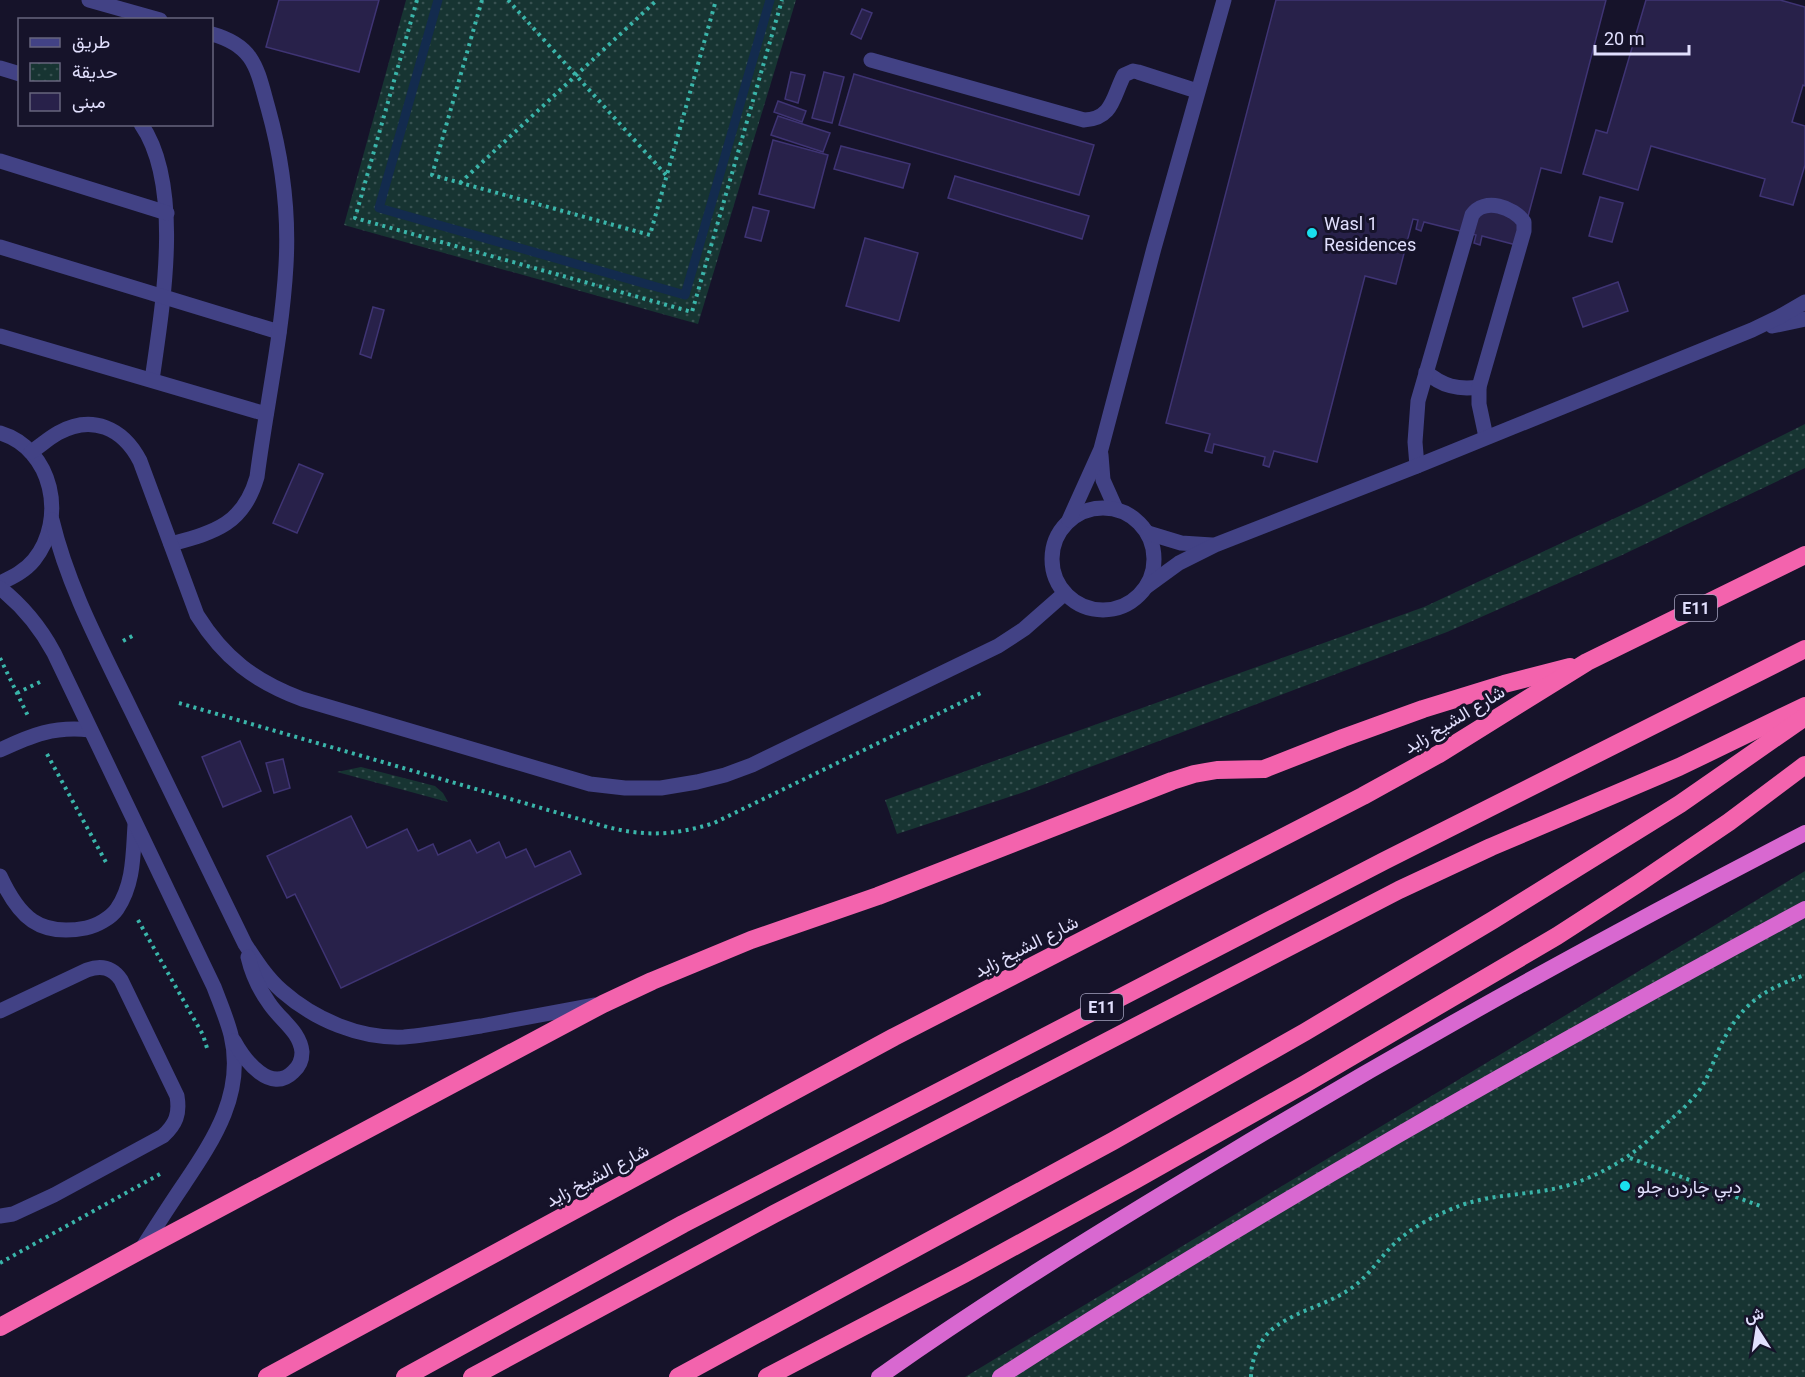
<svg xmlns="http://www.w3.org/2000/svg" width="1805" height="1377" font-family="Roboto,Vazirmatn,sans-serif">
	<defs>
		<pattern id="park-dots" width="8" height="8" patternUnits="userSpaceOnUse" patternTransform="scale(1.5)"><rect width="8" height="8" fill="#173432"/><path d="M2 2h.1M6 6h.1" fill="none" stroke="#385151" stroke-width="1.8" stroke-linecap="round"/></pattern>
	</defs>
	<rect width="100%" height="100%" fill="#16132a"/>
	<g fill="url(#park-dots)">
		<path d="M406,0H796L698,324L344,225Z"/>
		<path d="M1805,424V468L1620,556L1447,632L1024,792L897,834L885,800L1424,607L1641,506Z"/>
		<path d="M361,767L435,786L443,793L448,802L337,772Z"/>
		<path d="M1805,871V1377H965Z"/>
	</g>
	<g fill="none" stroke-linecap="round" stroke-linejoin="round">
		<path stroke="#132b4e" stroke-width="9" d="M438,0L379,208L685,295L770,0"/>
	</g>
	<g fill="#28214a" stroke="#3f3474" stroke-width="1.5">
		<path d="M279,0H379L359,72L266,47Z"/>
		<path d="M1276,0H1606L1561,173L1541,168L1520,246L1482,236L1480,245L1474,243L1476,235L1424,222L1421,231L1416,229L1418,220L1413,219L1396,284L1365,276L1317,462L1274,451L1269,467L1263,465L1265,457L1214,444L1212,453L1205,451L1210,434L1166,423Z"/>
		<path d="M1646,0H1780L1805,7V86L1803,85L1792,122L1805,126V165L1793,205L1760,196L1765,179L1651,146L1638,190L1583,174L1596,130L1607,133Z"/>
		<path d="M862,9L872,13L861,39L851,34Z"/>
		<path d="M791,72L805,75L798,103L785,99Z"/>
		<path d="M824,72L844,77L832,123L812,118Z"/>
		<path d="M854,74L1094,145L1079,195L839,125Z"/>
		<path d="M778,101L806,111L802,122L774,112Z"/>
		<path d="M778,116L830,133L823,152L771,135Z"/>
		<path d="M773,140L828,155L814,208L759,194Z"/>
		<path d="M841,146L910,164L903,188L834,169Z"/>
		<path d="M955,176L1089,216L1082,239L948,198Z"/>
		<path d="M1600,197L1623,203L1612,242L1589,236Z"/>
		<path d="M753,207L769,211L761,241L745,237Z"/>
		<path d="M865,238L918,253L899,321L846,306Z"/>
		<path d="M1618,282L1628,311L1583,327L1573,298Z"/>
		<path d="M373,307L384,310L371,358L360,354Z"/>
		<path d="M299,464L323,474L297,533L273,523Z"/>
		<path d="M240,741L261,791L223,807L202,757Z"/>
		<path d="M283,759L290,788L274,793L266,763Z"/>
		<path d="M351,816L367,848L407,829L418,851L433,844L438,855L470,840L477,853L499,842L506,858L526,849L535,867L570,851L581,874L341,988L295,894L287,898L267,856Z"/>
	</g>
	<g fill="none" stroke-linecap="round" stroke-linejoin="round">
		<g stroke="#3ab5aa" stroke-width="4" stroke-dasharray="3 4.5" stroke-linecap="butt">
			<path d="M417,0L355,218L692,312L782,0"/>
			<path d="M482,0L432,175L650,235L716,0"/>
			<path d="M508,0L666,175"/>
			<path d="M460,183L657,0"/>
			<path d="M123,641L136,634"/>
			<path d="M0,658L28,716"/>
			<path d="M17,693L42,681"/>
			<path d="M179,703L600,825C642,837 673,836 714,823L981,693"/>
			<path d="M47,754L108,866"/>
			<path d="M138,920L203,1035L207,1048"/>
			<path d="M1630,1158L1763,1207"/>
			<path d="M0,1263L160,1174"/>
			<path d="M1251,1377C1251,1361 1258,1344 1269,1332C1292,1311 1327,1306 1353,1287C1369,1275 1379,1259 1393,1245C1411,1227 1436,1215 1459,1206C1499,1191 1543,1197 1583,1180C1620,1165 1640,1149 1668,1122C1678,1113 1689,1104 1697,1093C1708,1080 1712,1064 1719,1049C1739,1006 1761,990 1805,975"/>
		</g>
		<g stroke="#424285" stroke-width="15">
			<path d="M89,0L160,20"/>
			<path d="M871,60L1084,120C1113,119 1113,96 1124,75L1133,71L1138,72L1197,91"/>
			<path d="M0,68L20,74"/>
			<path d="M141,124C184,186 162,309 152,380"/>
			<path d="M0,161L167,213"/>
			<path d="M0,247L279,332"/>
			<path d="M0,336L266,414"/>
			<path d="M1426,372C1442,386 1458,390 1479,387"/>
			<path d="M1417,466L1415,442L1418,401L1472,215C1484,197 1514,207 1524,222V231L1479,387V404L1486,437"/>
			<path d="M171,544C215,532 243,525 257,477C266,407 282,337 286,265C289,213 282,158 268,108C257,69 255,46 212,34"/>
			<path d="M0,750C32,735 54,726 90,730"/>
			<path d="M0,876C19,917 39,937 86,928C96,926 111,918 117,909C134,884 133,854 135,825"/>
			<path d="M0,1011L87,970C101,965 112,967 121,980L177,1096C180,1114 176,1124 163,1136L54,1195L13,1214L0,1216"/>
		</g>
		<g stroke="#424285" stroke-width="15">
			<path d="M1772,326L1805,319"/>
			<path d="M0,433C53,449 67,519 34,560C25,571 13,577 0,583"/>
			<path d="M31,452C40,446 49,438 58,433C92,414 123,428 140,461L197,615C224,658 254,681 302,699L590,784L625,788H661L697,782L725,775L752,765L998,646L1024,629L1065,593"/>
			<path d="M1101,455L1103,480L1116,509"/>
			<circle cx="1103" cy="559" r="51"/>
			<path d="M52,520C68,587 101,648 131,710C169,788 207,866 245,944C256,961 267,978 282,991C315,1020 360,1039 404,1037C429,1035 455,1030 481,1026C519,1019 556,1012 594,1005"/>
			<path d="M1069,520L1101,449L1154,248L1224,0"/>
			<path d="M1148,533L1181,543L1212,545"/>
			<path d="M1146,587L1179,563L1215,545L1417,466L1752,330L1779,317L1805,302"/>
			<path d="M0,588C24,607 40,627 54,653L214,987C220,1003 227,1019 231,1035C245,1093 214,1139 184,1184C169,1206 155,1228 141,1250"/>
			<path d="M234,1041C245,1061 271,1094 293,1072C299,1067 302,1060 302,1052C300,1031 280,1020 269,1003C259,989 252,974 248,957"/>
		</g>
		<g stroke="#d868d0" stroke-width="16">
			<path d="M879,1377C989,1299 1105,1228 1220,1159C1411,1044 1607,935 1805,833"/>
			<path d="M1000,1377C1261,1209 1532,1056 1805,909"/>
		</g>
		<g stroke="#f363ad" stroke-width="18">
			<path d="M0,1327L141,1250L603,1004L652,981L751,940L878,896L1172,781L1194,774L1217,770L1264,769L1343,738L1423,709L1504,684L1570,667"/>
			<path d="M267,1377L894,1037L1363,796L1439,754L1587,662L1805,555"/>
			<path d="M405,1377L683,1224L1384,861L1805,649"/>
			<path d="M472,1377L774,1214L1399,890L1491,847L1679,767L1805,706"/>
			<path d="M678,1377L1113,1141L1305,1032L1493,920L1680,804L1805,717"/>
			<path d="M767,1377L964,1274L1135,1180L1305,1084L1557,936L1639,883L1729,822L1805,765"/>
		</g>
	</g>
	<g fill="#19dfee" stroke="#16132a" stroke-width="2">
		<circle cx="1312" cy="233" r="6"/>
		<circle cx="1625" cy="1186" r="6"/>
	</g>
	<g text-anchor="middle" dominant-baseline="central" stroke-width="6" stroke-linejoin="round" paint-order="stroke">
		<g fill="#16132a" stroke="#a4a2be" stroke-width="1.5">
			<rect x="1675" y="595" width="42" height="26" rx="4.5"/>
			<rect x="1081" y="994" width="42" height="26" rx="4.5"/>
		</g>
		<g font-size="16" font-weight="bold" fill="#e1dffd">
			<text x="1696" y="608">E11</text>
			<text x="1102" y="1007">E11</text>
		</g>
		<g font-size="18" fill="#e1dffd" stroke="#16132a" text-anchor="start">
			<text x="1324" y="223">Wasl 1<tspan x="1324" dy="21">Residences</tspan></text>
			<text x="1637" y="1186">دبي جاردن جلو</text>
		</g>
		<g font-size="18" fill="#e1dffd" stroke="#16132a">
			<text transform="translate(1454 719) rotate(-31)">شارع الشيخ زايد</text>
			<text transform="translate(1026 946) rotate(-27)">شارع الشيخ زايد</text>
			<text transform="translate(597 1175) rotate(-28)">شارع الشيخ زايد</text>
		</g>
	</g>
	<rect x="18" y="18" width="195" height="108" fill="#16132a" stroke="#67657e" stroke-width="1.5"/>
	<rect x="30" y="38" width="30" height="9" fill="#424285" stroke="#67657e" stroke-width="1.5"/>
	<text x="72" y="48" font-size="18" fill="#e1dffd">طريق</text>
	<rect x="30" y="63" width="30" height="18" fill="url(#park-dots)" stroke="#67657e" stroke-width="1.5"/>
	<text x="72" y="78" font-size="18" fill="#e1dffd">حديقة</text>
	<rect x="30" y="93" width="30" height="18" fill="#28214a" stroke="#67657e" stroke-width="1.5"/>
	<text x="72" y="108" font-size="18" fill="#e1dffd">مبنى</text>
	<g transform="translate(1757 1329) rotate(348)" stroke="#16132a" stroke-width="4.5" paint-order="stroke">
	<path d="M0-4.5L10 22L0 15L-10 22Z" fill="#e1dffd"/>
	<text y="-9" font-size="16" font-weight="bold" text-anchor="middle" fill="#e1dffd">ش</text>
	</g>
	<path d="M1595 45v9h94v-9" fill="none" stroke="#e1dffd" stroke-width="3"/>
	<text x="1604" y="45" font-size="18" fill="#e1dffd" stroke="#16132a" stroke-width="4.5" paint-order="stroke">20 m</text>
</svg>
